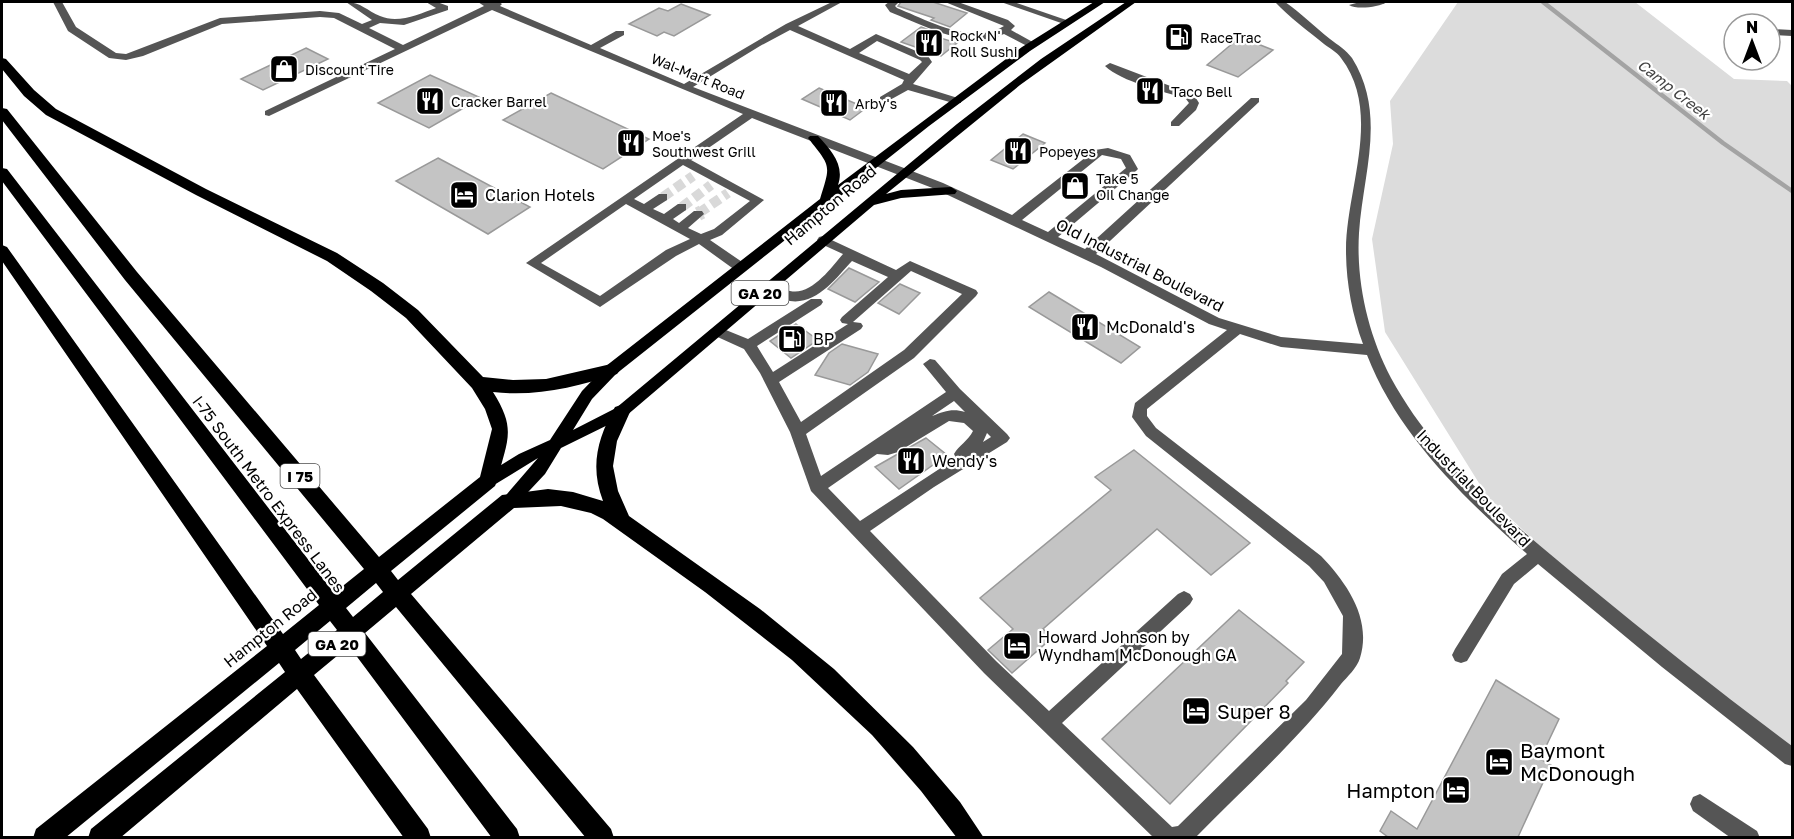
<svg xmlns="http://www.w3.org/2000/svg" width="1794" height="839" font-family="'Golos Text',sans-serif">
	<rect width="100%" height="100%" fill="#fff"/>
	<path fill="#dcdcdc" d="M1458,2H1635L1734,79L1787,81L1792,86V762L1661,661L1487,496L1385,332L1372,239L1393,144L1390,101Z"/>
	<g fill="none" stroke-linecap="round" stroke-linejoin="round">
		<path stroke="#a3a3a3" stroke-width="4.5" d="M1543,2L1723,143L1792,191"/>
	</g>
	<g fill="#c4c4c4" stroke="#999" stroke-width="1.5">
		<path d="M901,2H933L967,13L950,27L931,20L934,18L898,6Z"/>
		<path d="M681,4L710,15L674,36L664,32L657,36L629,24L659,8L668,11Z"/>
		<path d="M921,27L940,34L937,37L957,43L941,56L901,42Z"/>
		<path d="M1240,37L1273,50L1238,77L1207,65Z"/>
		<path d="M306,48L328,59L263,90L241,79Z"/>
		<path d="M430,75L481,98L429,128L378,103Z"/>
		<path d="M819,88L866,108L850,120L802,99Z"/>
		<path d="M551,93L649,139L603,169L503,120Z"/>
		<path d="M1023,134L1045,143L1013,169L991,160Z"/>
		<path d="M438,158L530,207L488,234L396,181Z"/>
		<path d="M849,268L879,282L855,302L828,289Z"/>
		<path d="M900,284L920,293L899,314L878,303Z"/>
		<path d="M1049,292L1140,347L1121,363L1029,307Z"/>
		<path d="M796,324L818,340L791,358L770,341Z"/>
		<path d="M842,344L878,354L868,372L850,385L815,375L829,353Z"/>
		<path d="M926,438L947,455L899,489L875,467Z"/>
		<path d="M1134,450L1250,543L1211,575L1157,529L1043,629L1053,637L1012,673L988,650L1013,629L980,598L1111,490L1095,477Z"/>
		<path d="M1239,610L1304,662L1286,681L1288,683L1170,804L1102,739Z"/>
		<path d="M1496,680L1559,719L1540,759L1551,765L1518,837H1388L1380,831L1391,811L1417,829Z"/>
	</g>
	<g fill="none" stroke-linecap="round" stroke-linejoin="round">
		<g stroke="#d9d9d9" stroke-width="10" stroke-dasharray="10 5" stroke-linecap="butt">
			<path d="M663,197L693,176"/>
			<path d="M682,207L711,185"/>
			<path d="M699,213L728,193"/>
		</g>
		<path stroke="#d9d9d9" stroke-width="14" stroke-dasharray="14 7" stroke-linecap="butt" d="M698,214L702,212"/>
		<g fill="#555" fill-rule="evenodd">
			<path d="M53,2H62L76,27L116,53L126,54L220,18L320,11L339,13L362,24L372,20L346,2C361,2 367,11 380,16C398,24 419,14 436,8L426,2H437L448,6V10L404,25L380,23L369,28L403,45L484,6L478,2H499L502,4L500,6L591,45L616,31H624V35L600,48L684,84L786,24L832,2H842L798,26L850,49L876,34L928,56L932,62L913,84L961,99V103H953L908,90L888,101H880V97L902,84L904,80L790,30L760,46L693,87L943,183L1012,215L1095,150L1108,148L1130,155L1138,169L1136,171L1058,237L1085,249L1251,98H1259V102L1096,254L1219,318L1281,337L1363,344C1352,314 1346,282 1346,250C1346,189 1383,113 1341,58C1337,52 1329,48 1324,44C1308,31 1289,17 1275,2H1285C1301,13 1315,27 1330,39C1338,45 1346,50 1352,58C1387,114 1363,173 1359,233C1356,282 1368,334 1391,378C1436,461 1514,525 1586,584C1654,640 1722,694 1792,746V766L1785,764L1662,667L1538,564L1514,584L1467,661L1461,663L1455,661L1452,655L1455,649L1502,574L1527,554C1464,498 1398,435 1367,355L1281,347L1240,334L1147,409V416L1156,428L1321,556C1347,583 1372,619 1360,658C1357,668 1347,677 1341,684C1298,740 1244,788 1195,838H1154L984,673L811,491L790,432L760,373L744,349L711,334L709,331L716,326L748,339L811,299H821L823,302L821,305L757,346L773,372L848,324L842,323L840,320L842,317L888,277L852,261C836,278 817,305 790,301C781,299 772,293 763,290L761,287L768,283C776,285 783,290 790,291C811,296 831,268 843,254L819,243L817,240L819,237L823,236L896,270L910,261L976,290L978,293L976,296L914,358L806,434L821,476L946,392L923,364L930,359L935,360L960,389L1007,434L1010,438L1007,442L934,487L870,531L996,661L1049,711L1178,594L1184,591L1190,594L1193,599L1190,604L1062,723L1172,827L1178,826L1306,700L1342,654L1343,616L1324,582L1309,566L1146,436L1132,417L1135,403L1227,330L1209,324L1101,267L935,189L752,118L691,160L764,200L722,235L710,240L745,264L747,267L745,270H735L699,244L676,256L600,307L526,263L743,114L492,10L269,116L265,115V111L395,49L334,18L320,17L222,24L143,56L126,60L109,58L68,31ZM877,41L920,60L922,62L909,74L859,53ZM1102,155L1121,159L1126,168L1048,232L1022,220ZM683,165L750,201L714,229L701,234L688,228L704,214L702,211H694L679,223L673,219L686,210V204H678L664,214L653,209L667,200V194H659L644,204L634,199ZM626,204L690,239L666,250L600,296L541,263ZM911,271L962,294L904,350L801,422L779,382L861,329L863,326L861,323L853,322ZM954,401L965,412C953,408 944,411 932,416ZM949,421L964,423L973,431C968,441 959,445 954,454L956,458L860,521L828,488L877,454L888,455L898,452ZM987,433L991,437L983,442Z"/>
			<path d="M889,2H899L895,6L897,8C927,20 973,46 1004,26L945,2H958L1008,20L1015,26L1011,30L1038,45L1029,47L1004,34C969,51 923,25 890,12L885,5Z"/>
			<path d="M1001,2H1014L1072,22L1064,24Z"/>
			<path d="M1360,2H1387C1379,7 1357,10 1349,5Z"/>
			<path d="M1733,28L1734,34L1729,33L1728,31Z"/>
			<path d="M1770,29L1792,30V36L1770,35Z"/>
			<path d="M1110,63L1194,95L1199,103L1196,110L1179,126H1171V122L1189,103L1186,99C1163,91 1122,82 1105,66Z"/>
			<path d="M1700,794L1757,831L1760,838H1731L1693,811L1690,804L1693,797Z"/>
		</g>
		<path fill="#000" fill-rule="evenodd" d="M1094,2H1105L1030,51L929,126L616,374L592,399L573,430L616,408L957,124L1041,59L1126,2H1136L1020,85L886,194L901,190L951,187L957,191L955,194L901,198L874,205L626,416L561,448L545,474L515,506L509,507L503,506L501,501L538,458L494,485L488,487L482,485L480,481L482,477L519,454L550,440L582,391L606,366L820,199C831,164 831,167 808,138L810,136H818C831,150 845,165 838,185L1022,47Z"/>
		<path fill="#000" fill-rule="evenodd" d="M2,58L6,59L34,90L56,109L206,189L337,253L383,283L418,310L483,377L513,380L546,379L611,364L617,366L620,370L617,374C576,387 536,397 493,392C517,430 507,440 497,481L495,486L391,571L398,580L502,495L548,489L573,492L603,501C590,467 597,439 615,407L621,405L627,407L630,412L617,441L613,466L618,491L629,516L760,609L834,669L913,747L960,802L984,838H957L921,791L872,735L792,660L705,592L603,519L591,513L561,506L514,508L411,594L611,829L614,838H586L396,607L365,633L517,829L520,838H492L349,646L314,675L428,829L431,838H404L297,689L120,838H88L91,829L285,672L279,663L65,838H33L36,829L267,646L2,261V245L7,247L283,634L319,605L2,181V168L7,169L334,593L364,569L125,280L2,120V108L7,109L137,272L379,557L480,477L492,429L485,409L472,388L406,318L371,291L327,261L196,195L46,115L24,96L2,69ZM376,583L383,592L353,617L346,608ZM330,621L337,630L301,659L295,650Z"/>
	</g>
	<defs>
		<g id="fuel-square" transform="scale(1.5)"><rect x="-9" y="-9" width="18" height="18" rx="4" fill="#000" stroke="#fff"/><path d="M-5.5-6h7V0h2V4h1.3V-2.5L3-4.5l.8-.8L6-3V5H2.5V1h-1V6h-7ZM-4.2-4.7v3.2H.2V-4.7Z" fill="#fff"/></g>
		<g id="restaurant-square" transform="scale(1.5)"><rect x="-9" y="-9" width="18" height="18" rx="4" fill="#000" stroke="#fff"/><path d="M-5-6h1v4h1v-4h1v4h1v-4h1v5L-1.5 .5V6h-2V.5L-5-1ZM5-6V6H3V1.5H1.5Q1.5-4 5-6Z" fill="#fff"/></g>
		<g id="shop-square" transform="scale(1.5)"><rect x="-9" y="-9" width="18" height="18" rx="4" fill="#000" stroke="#fff"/><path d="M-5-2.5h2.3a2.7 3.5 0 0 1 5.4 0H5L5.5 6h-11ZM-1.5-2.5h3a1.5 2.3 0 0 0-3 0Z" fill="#fff"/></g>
		<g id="hotel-square" transform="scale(1.5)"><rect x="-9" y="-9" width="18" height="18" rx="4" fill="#000" stroke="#fff"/><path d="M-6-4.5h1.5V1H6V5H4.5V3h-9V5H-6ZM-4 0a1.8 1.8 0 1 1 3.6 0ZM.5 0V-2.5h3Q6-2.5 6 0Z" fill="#fff"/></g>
	</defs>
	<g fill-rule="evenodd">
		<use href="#fuel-square" x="1179" y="37"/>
		<use href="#restaurant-square" x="929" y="43"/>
		<use href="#shop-square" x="284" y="69"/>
		<use href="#restaurant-square" x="1150" y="91"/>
		<use href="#restaurant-square" x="430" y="101"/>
		<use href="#restaurant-square" x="834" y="103"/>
		<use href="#restaurant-square" x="631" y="143"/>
		<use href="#restaurant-square" x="1018" y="151"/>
		<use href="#shop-square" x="1075" y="186"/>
		<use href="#hotel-square" x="464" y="195"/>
		<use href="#restaurant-square" x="1085" y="327"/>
		<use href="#fuel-square" x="792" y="339"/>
		<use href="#restaurant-square" x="911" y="461"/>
		<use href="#hotel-square" x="1017" y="646"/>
		<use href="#hotel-square" x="1196" y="711"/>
		<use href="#hotel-square" x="1499" y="762"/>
		<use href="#hotel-square" x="1456" y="790"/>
	</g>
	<g text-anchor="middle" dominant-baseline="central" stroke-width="4.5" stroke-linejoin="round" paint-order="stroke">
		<g font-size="14" fill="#000" stroke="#fff" text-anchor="start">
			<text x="950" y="35">Rock N'<tspan x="950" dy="16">Roll Sushi</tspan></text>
			<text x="1200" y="37">RaceTrac</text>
			<text x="305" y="69">Discount Tire</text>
			<text x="1171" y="91">Taco Bell</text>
			<text x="451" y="101">Cracker Barrel</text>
			<text x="855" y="103">Arby's</text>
			<text x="652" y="135">Moe's<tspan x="652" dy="16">Southwest Grill</tspan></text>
			<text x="1039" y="151">Popeyes</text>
			<text x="1096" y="178">Take 5<tspan x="1096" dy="16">Oil Change</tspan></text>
		</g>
		<g font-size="14" fill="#000" stroke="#fff">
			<text transform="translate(698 76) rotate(22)">Wal-Mart Road</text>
		</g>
		<g font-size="15" font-style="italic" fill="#444" stroke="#fff">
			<text transform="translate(1674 89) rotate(38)">Camp Creek</text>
		</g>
		<g fill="#fff" stroke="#4c4c4c" stroke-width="1.5">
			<rect x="731.5" y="281" width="57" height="24" rx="4.5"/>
			<rect x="280.5" y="464" width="39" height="24" rx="4.5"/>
			<rect x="308.5" y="632" width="57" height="24" rx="4.5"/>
		</g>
		<g font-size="15" font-weight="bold" fill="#000">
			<text x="760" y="293">GA 20</text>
			<text x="300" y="476">I 75</text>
			<text x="337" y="644">GA 20</text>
		</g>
		<g font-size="16" fill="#000" stroke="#fff" text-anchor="start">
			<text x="485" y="195">Clarion Hotels</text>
			<text x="1106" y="327">McDonald's</text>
			<text x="813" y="339">BP</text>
			<text x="932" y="461">Wendy's</text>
			<text x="1038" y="637">Howard Johnson by<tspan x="1038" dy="18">Wyndham McDonough GA</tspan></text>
		</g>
		<g font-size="16" fill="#000" stroke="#fff">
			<text transform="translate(830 205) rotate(-40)">Hampton Road</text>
			<text transform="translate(1140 265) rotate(27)">Old Industrial Boulevard</text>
			<text transform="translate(1474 488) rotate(46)">Industrial Boulevard</text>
			<text transform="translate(269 494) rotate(53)">I-75 South Metro Express Lanes</text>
			<text transform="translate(270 628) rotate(-39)">Hampton Road</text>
		</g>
		<g font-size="20" fill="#000" stroke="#fff" text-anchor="start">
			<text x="1217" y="711">Super 8</text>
			<text x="1520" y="750">Baymont<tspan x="1520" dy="23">McDonough</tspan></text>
			<text x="1435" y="790" text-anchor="end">Hampton</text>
		</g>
	</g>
	<rect width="1794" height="839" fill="none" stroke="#000000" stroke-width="6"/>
	<g transform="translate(1752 42)"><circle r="28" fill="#ffffff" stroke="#999999" stroke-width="1.5"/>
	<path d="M0-4.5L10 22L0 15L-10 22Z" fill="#000000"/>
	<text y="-9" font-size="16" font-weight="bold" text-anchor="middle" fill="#000000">N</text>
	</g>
</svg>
